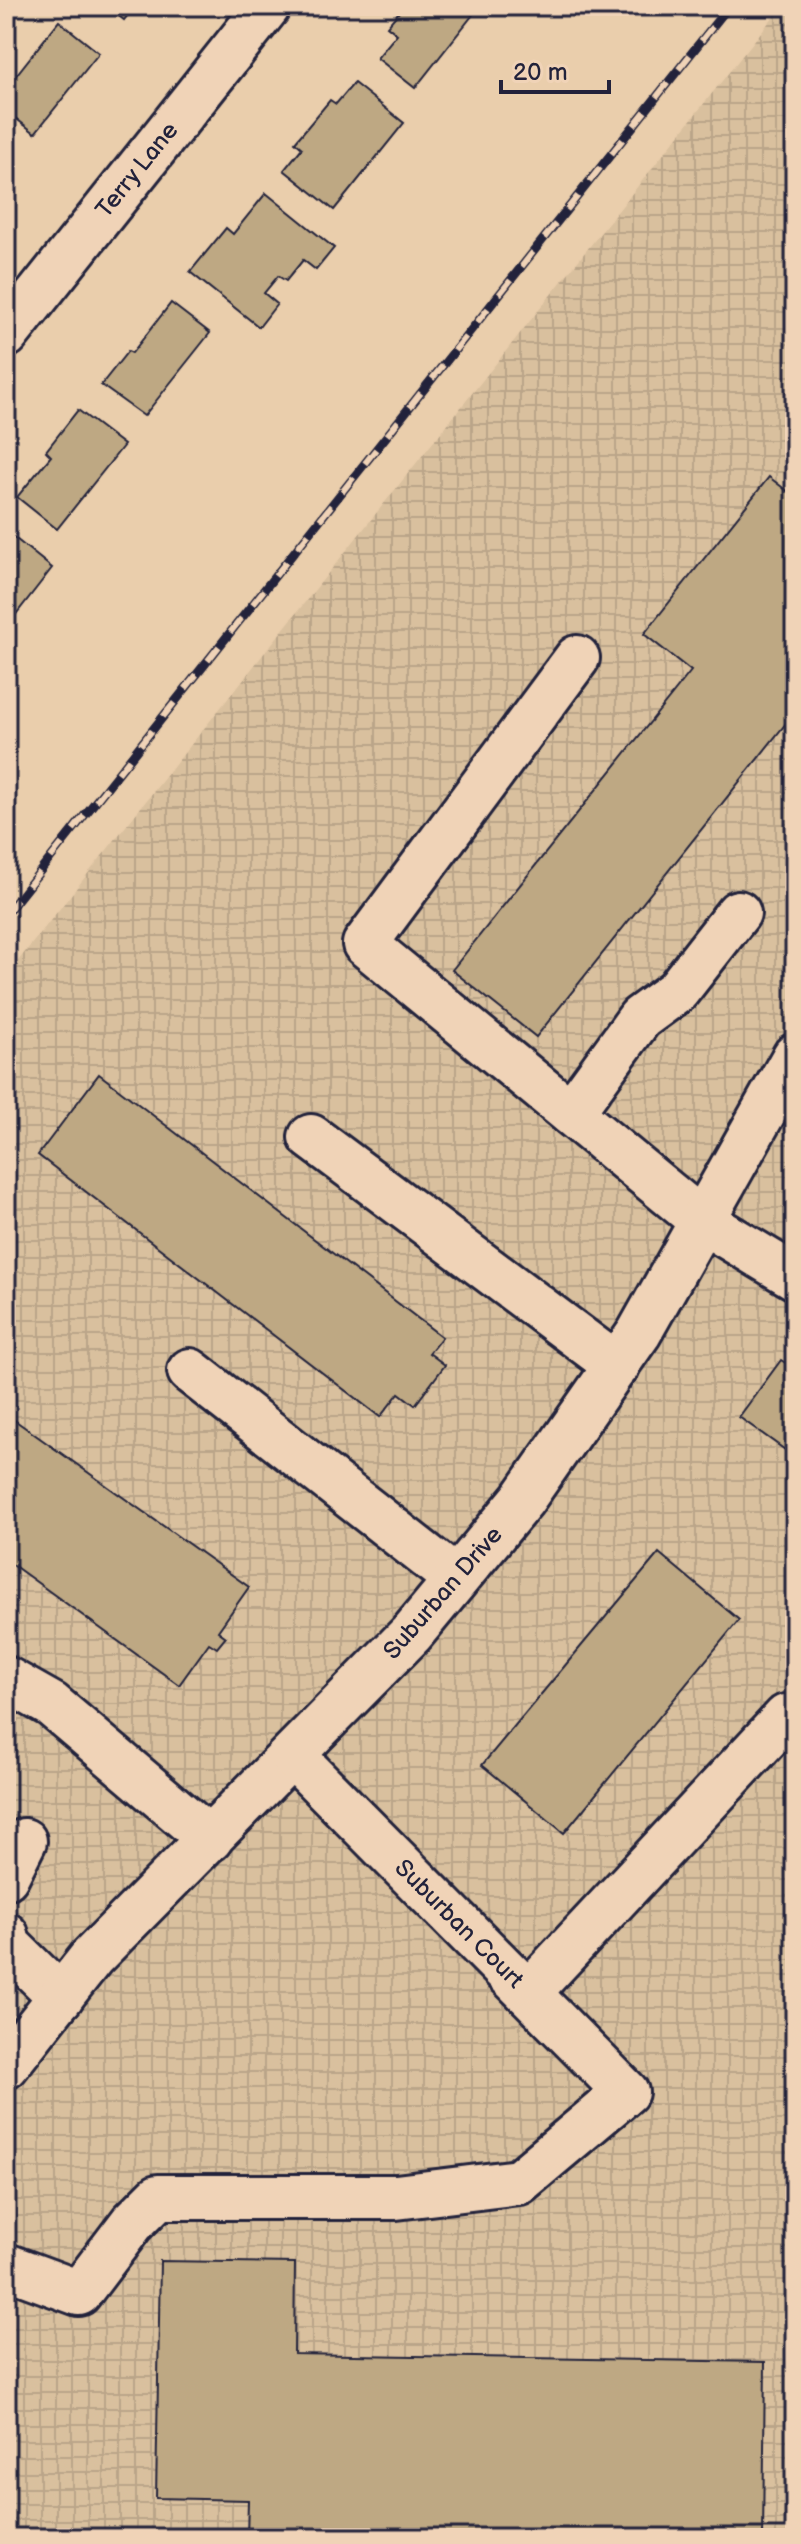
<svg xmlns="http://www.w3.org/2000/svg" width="801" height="2544" font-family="'Balsamiq Sans',sans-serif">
	<defs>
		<pattern id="industrial-grid" width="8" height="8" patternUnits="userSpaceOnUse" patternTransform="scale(2)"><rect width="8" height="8" fill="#d9c09e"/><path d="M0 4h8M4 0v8" fill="none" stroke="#baa589"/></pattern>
	</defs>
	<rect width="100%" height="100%" fill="#eaceac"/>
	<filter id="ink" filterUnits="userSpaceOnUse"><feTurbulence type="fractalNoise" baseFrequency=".0125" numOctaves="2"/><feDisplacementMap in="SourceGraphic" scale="16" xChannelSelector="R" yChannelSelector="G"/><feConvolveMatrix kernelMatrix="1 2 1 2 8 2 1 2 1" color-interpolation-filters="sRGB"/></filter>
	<g filter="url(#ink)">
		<path fill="url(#industrial-grid)" d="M782,6H795V2538H6V976Z"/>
		<g fill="#bea883" stroke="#22223b" stroke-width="2">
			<path d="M106,6H135L124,20Z"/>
			<path d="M404,6L479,7L415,88L377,58L397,34L387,26Z"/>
			<path d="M59,21L99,53L35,133L6,111V88Z"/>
			<path d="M354,83L404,123L334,210L284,170L302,148L295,142L330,100L336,104Z"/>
			<path d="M266,193L334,248L316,270L303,260L286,281L278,276L264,293L277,304L259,327L190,272L226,228L233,234Z"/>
			<path d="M171,303L210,333L144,416L101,385L128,351L132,353Z"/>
			<path d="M78,410L124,445L57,529L17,497L51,456L46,451Z"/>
			<path d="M769,477L795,497V712L536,1037L452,970L691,671L644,634Z"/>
			<path d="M6,531L52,568L6,627Z"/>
			<path d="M99,1074L442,1337L429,1353L445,1365L415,1405L399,1393L380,1417L38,1155Z"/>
			<path d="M781,1360L795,1369V1457L739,1417Z"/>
			<path d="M6,1414L249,1587L218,1631L226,1637L217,1648L209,1643L179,1685L6,1560Z"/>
			<path d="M659,1553L739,1620L564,1833L482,1765Z"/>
			<path d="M160,2261L295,2263L294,2354L765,2362L763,2538H247L248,2500L156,2498Z"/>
		</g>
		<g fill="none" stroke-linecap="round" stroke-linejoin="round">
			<g stroke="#22223b" stroke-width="50">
				<g id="minor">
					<path d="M6,335L268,6"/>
					<path d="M577,658L365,944L702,1221L795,1277"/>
					<path d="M571,1113L640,1018L677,991L738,913"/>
					<path d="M311,1137L617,1366"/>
					<path d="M190,1371L456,1579"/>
					<path d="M6,1679L52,1705L210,1839"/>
					<path d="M6,1877L24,1841"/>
					<path d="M6,1935L8,1945L61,1997"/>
					<path d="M528,1993L786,1717"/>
					<path d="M6,2066L92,1957L412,1633L523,1499L639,1333L795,1056"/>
					<path d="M6,2266L79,2293L132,2223L158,2197H396L519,2182L626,2092L293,1756"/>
				</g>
			</g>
			<use href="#minor" stroke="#f0d3b7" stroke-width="44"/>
			<g stroke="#22223b" stroke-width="9">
				<path id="rail" d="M6,914L729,6"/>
			</g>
			<use href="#rail" stroke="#f0d3b7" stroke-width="6" stroke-dasharray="18" stroke-linecap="butt"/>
		</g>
	</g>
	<g text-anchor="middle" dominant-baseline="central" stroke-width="7" stroke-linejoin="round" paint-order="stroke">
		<g font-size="24" fill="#22223b" stroke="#f0d3b7">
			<text transform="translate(137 170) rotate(-51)">Terry Lane</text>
			<text transform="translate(443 1593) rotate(-49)">Suburban Drive</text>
			<text transform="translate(459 1924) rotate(45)">Suburban Court</text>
		</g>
	</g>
	<rect width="801" height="2544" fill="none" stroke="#f0d3b7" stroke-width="32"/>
	<rect x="16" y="16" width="769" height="2512" fill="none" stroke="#22223b" stroke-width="3" filter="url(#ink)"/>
	<path d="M501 80v12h108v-12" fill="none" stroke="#22223b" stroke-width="4"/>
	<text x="513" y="80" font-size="24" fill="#22223b" stroke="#f0d3b7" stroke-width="6" paint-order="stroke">20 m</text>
</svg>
